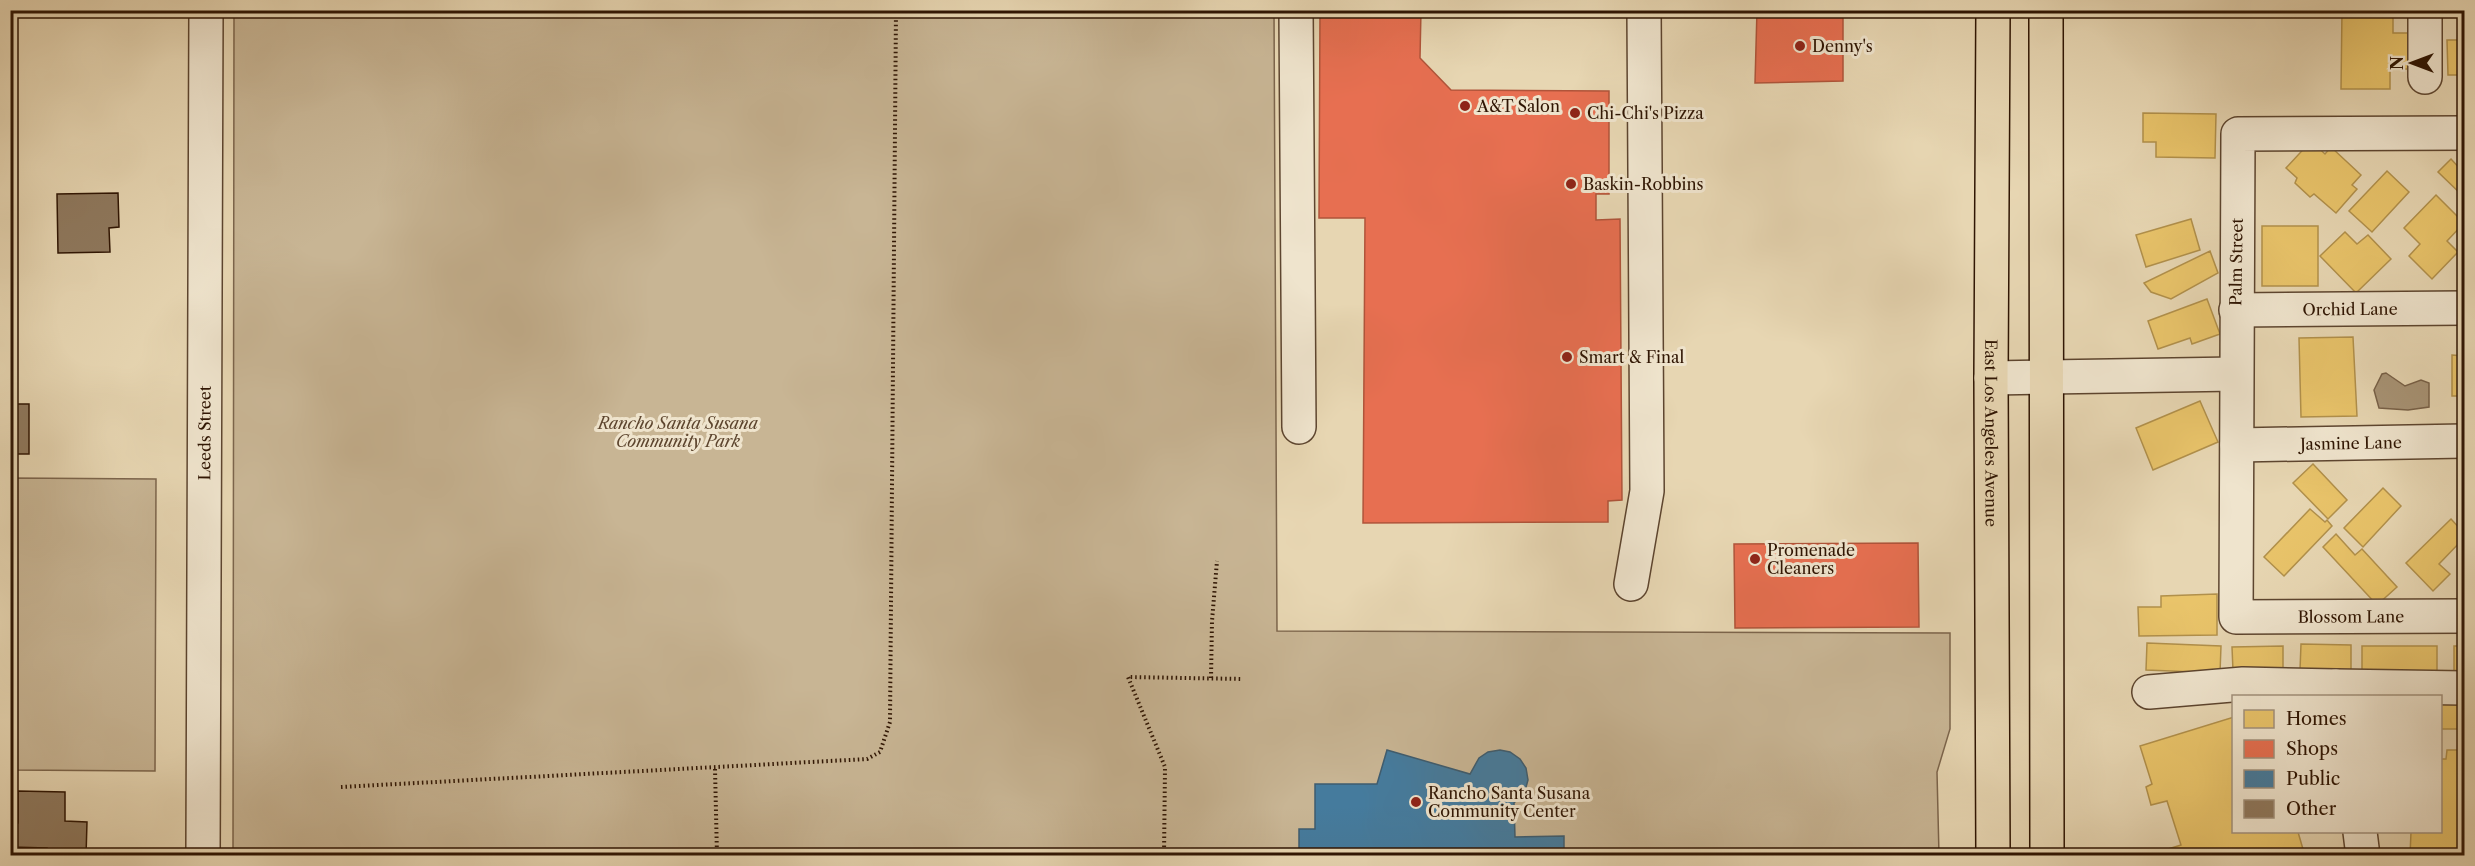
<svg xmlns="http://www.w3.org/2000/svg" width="2475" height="866" font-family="'Libre Caslon Text',serif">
	<rect width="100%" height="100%" fill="#e7d6b2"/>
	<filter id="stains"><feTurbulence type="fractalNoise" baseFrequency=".00333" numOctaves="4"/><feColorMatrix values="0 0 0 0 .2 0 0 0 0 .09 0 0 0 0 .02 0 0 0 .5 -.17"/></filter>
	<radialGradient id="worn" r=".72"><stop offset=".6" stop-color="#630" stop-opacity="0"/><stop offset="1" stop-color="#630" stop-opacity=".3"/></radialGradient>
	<g fill="#c8b594" stroke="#7c654c" stroke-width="1.5">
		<path d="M234,11H1274L1277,631L1950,633V729L1937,772L1939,855L233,856Z"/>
		<path d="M11,478L156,479L155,771L11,770Z"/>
	</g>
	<path fill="#a89476" stroke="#786148" stroke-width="1.5" d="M2386,373L2405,386L2421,380L2429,383V407L2408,410L2379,408L2374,390L2382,374Z"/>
	<g fill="#e9c46a" stroke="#b1904b" stroke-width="1.5">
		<path d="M2342,10L2393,11V33H2411V69H2390V89H2341Z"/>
		<path d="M2464,10V75H2448L2447,40H2464Z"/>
		<path d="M2143,113L2216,114L2215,158L2156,157V142H2143Z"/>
		<path d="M2311,141L2325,154L2331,147L2361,175L2352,185L2357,189L2336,213L2314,194L2310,197L2295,183L2297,178L2286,168Z"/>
		<path d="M2451,159L2464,173V197L2438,172Z"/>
		<path d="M2387,171L2409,192L2372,232L2349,211Z"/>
		<path d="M2436,195L2464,223L2447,241L2458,252L2432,279L2409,256L2420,244L2404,228Z"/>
		<path d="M2191,219L2200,250L2146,267L2136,235Z"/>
		<rect x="2262" y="226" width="56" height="60"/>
		<path d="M2345,232L2357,244L2368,235L2391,259L2356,293L2320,256Z"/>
		<path d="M2210,251L2218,273L2171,299L2151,292L2144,283Z"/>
		<path d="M2207,299L2220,334L2192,344L2190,338L2158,349L2148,321Z"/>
		<path d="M2353,337L2357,416L2301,417L2299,338Z"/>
		<path d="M2452,355L2464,356V396H2452Z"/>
		<path d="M2200,401L2218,442L2153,470L2136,428Z"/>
		<path d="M2313,464L2347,500L2328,519L2293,483Z"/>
		<path d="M2383,488L2401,506L2363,547L2344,528Z"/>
		<path d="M2310,509L2325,522L2327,520L2332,526L2284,576L2264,557Z"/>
		<path d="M2451,519L2464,533V538L2439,564L2450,574L2433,591L2406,563Z"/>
		<path d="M2336,534L2355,555L2362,549L2397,587L2377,605L2323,547Z"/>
		<path d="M2217,594V635L2139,636L2138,607H2161V596Z"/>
		<path d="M2147,643L2221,646L2220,673L2146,670Z"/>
		<path d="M2301,644L2351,645V672L2300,670Z"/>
		<path d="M2283,646V670L2233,671L2232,647Z"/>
		<path d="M2362,646H2437V672L2362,671Z"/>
		<path d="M2454,646H2464V671L2454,672Z"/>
		<path d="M2440,703L2464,704V729H2440Z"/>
		<path d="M2234,717V832H2298L2305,856H2170L2168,849L2181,845L2167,801L2151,805L2146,787L2152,784L2140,746Z"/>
		<path d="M2447,750H2464V856H2410L2411,832H2440V759H2446Z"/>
	</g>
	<g fill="#e76f51" stroke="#b0543a" stroke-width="1.5">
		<path d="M1320,10H1421L1420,58L1451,90L1609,91V194H1596V220L1620,219L1622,500L1608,501V522L1363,523L1365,218H1319Z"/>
		<path d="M1757,10H1843V81L1755,83Z"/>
		<path d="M1918,543L1919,627L1735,628L1734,544Z"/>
	</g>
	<path fill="#457b9d" stroke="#3e5c6f" stroke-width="1.5" d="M1387,750L1470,774L1479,758L1488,752L1500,750L1510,752L1520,759L1526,768L1528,780L1525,791L1514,803L1515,837L1564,836V856H1299V829H1315V784H1377Z"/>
	<g fill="#8f795e" stroke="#2f1503" stroke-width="1.5">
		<path d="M118,193L119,227L109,228L110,252L58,253L57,194Z"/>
		<rect x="10" y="404" width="19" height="50"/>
		<path d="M18,791L65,792V821L87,822L86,856H47V848L10,847V822L18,823Z"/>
	</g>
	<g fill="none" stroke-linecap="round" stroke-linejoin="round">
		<g stroke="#5d452f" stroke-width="36">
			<g id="minor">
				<path d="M1296,10L1299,427"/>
				<path d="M2425,77V10"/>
				<path id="s1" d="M2464,133L2238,134L2236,617L2464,616"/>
				<path id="s2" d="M2236,310L2464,308"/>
				<path d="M1991,378L2236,374"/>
				<path id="s3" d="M2237,445L2464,441"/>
				<path d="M1631,584L1647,491L1644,10"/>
				<path d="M2149,692L2243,684L2336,686"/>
				<path d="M2338,696L2336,686L2464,688"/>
				<path d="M2360,832L2363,856"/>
				<path id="s4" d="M203,856L206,10"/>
			</g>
		</g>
		<g stroke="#2f1503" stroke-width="36">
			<g id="major">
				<path id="s5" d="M1993,10L1991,378L1993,856"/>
				<path d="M2046,10L2047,856"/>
			</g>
		</g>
		<g stroke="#2f1503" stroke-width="4" stroke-dasharray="1.5 3" stroke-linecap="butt">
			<path d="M1211,678L1212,621L1217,561"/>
			<path d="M715,769L717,856"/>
			<path d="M341,787L867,759L880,752L890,722L896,10"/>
			<path d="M1564,850H1945"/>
			<path d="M1164,856L1165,767L1128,677L1243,679"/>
		</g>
		<use href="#minor" stroke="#efe4cd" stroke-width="33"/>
		<use href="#major" stroke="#e7d6b2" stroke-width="33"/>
	</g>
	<g fill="#8f2418" stroke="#efe4cd" stroke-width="2">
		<circle cx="1800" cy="46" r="6"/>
		<circle cx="1465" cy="106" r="6"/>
		<circle cx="1575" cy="113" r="6"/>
		<circle cx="1571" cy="184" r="6"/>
		<circle cx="1567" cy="357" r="6"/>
		<circle cx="1755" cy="559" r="6"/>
		<circle cx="1416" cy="802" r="6"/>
	</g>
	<g text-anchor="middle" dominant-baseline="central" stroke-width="6" stroke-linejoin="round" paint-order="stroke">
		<g font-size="16" fill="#2f1503" stroke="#efe4cd" text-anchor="start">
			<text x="1812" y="46">Denny's</text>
			<text x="1477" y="106">A&amp;T Salon</text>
			<text x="1587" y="113">Chi-Chi's Pizza</text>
			<text x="1583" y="184">Baskin-Robbins</text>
			<text x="1579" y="357">Smart &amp; Final</text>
			<text x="1767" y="550">Promenade<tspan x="1767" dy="18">Cleaners</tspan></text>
			<text x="1428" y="793">Rancho Santa Susana<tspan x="1428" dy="18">Community Center</tspan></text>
		</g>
		<g font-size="16" fill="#2f1503" stroke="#efe4cd">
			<text transform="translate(2236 262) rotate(-89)">Palm Street</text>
			<text stroke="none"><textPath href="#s2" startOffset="114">Orchid Lane</textPath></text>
			<text stroke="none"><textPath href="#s4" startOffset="423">Leeds Street</textPath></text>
			<text stroke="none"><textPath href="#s5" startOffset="423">East Los Angeles Avenue</textPath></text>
			<text stroke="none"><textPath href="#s3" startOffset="114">Jasmine Lane</textPath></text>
			<text stroke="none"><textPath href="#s1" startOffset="824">Blossom Lane</textPath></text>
		</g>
		<g font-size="16" font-style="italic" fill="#5d452e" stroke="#efe4cd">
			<text x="678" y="423">Rancho Santa Susana<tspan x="678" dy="18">Community Park</tspan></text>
		</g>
	</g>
	<rect width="2475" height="866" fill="none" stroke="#e7d6b2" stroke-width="36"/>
	<rect x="12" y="12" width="2451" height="842" fill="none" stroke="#2f1503" stroke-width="3"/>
	<rect x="18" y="18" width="2439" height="830" fill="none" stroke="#2f1503" stroke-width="1.5"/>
	<rect x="2232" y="695" width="210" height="138" fill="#efe4cd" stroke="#a2917c" stroke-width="1.5"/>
	<rect x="2244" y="710" width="30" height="18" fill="#e9c46a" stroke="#a2917c" stroke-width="1.5"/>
	<text x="2286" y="725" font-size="18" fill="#2f1503">Homes</text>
	<rect x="2244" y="740" width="30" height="18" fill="#e76f51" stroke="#a2917c" stroke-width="1.5"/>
	<text x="2286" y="755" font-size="18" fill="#2f1503">Shops</text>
	<rect x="2244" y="770" width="30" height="18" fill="#457b9d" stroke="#a2917c" stroke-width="1.5"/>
	<text x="2286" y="785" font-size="18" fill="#2f1503">Public</text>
	<rect x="2244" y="800" width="30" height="18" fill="#8f795e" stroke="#a2917c" stroke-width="1.5"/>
	<text x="2286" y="815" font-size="18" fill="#2f1503">Other</text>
	<g transform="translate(2412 63) rotate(270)" stroke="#efe4cd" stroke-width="4.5" paint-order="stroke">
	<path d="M0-4.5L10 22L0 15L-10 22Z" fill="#2f1503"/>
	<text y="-9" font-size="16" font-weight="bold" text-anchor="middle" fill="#2f1503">N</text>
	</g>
	<rect width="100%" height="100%" filter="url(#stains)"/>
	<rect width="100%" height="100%" fill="url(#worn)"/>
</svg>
